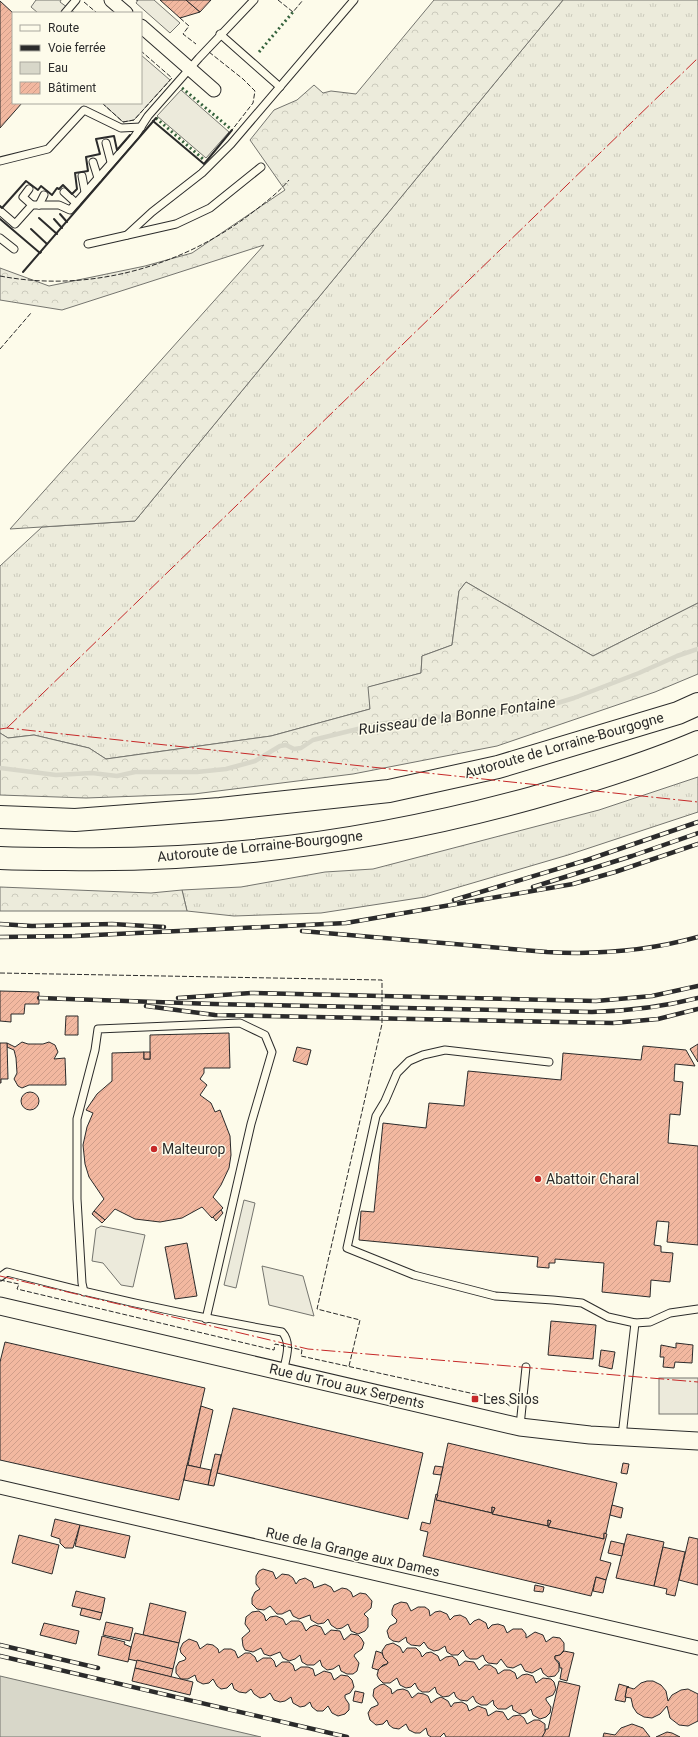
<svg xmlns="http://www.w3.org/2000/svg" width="698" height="1737" font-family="Roboto,sans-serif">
	<defs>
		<pattern id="grass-tufts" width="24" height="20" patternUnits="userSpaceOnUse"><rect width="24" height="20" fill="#ecebdb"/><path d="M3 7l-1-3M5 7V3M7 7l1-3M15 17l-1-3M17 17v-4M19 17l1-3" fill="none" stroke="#cbcabc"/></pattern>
		<pattern id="forest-crowns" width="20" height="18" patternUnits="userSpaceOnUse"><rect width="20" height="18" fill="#ecebdb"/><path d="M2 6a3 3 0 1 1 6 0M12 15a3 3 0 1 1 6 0" fill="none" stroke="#cbcabc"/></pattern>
		<pattern id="building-hatch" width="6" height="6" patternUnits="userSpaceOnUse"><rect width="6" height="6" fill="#f2b8a0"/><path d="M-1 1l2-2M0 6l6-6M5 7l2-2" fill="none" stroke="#d09e8a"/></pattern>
	</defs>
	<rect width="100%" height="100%" fill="#fdfbea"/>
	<g fill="url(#grass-tufts)" stroke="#74746e">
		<path d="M563,0H698V603L593,656L466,582L459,591L452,645L422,656L421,673L369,687L370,709L271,736L106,759L89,748L34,735L8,738L0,733V566L42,527L135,521Z"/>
		<path d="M698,777V812L568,855L425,897L321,913L234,916L187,911L182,890L241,887L325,872L373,869L599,810Z"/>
	</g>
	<g fill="url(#forest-crowns)" stroke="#74746e">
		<path d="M434,0H563L135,521L10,529L264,245L62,310L0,300V268L49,286L145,266L192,253L285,190L250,140L274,110L297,100L314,85L323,93L331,91L356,94Z"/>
		<path d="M466,582L593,656L698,603V674L655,692L497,746L353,774L194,794L86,798L0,795V733L8,738L34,735L89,748L106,759L271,736L370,709L368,687L421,673L422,656L452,645L459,591Z"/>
		<path d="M0,887L151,893L182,890L187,911H0Z"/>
	</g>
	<g fill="#eceadb" stroke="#74746e">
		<path d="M36,0H61L60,2L75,13H38L31,7Z"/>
		<path d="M138,0H154L180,23L170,33L136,3Z"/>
		<path d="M141,55L170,80L134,120L123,122L102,103H141Z"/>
		<path d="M181,90L229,132L206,158L157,116Z"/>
		<path d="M244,1200L255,1203L236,1288L224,1285Z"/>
		<path d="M101,1226L145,1235L133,1287L121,1285L103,1263L92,1261L96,1229Z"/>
		<path d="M262,1266L303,1276L314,1316L269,1305Z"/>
		<rect x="659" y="1378" width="39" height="36"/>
	</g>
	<path fill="#d8d7c9" stroke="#74746e" d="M0,1676L261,1737H0Z"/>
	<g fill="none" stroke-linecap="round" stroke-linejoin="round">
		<path stroke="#d8d7c9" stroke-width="4.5" d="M0,768L56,775L92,773L117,776L135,772H197L226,769L255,761L280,746L286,745L294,749L301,748L313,740L378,724L455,715L506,712L541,708L574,698L639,673L677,656L698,649"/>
	</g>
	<g fill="url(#building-hatch)" stroke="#2b2b2b">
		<path d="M160,0H186L200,12L180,18Z"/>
		<path d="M186,0H211L200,12Z"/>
		<path d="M0,1L13,13V103H22L0,128Z"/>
		<path d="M0,991L39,992V1004H25L24,1014H11V1022L0,1021Z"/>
		<path d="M66,1016H78V1035H65Z"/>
		<path d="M229,1033L230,1068H204V1073L200,1079L207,1085L200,1095L211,1103L215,1112L220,1110L230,1136L231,1155L229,1168L221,1185L213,1197L223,1208L212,1218L202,1207L182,1218L160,1222L135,1219L115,1209L105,1220L94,1211L104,1199L89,1177L85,1164L83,1145L87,1127L93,1113L86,1110L97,1094L112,1081V1053L144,1052V1059H150V1035Z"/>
		<path d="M22,1042L28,1044H43L49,1042L55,1045L58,1052L54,1059L65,1058L66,1085H29L22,1088L18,1086L14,1079L17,1073L16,1058L14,1050L7,1047V1043L15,1047Z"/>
		<path d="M0,1043H7L8,1079H1V1083H0Z"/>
		<path d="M698,1044V1062L690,1049Z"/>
		<path d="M643,1046L686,1050L695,1066L675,1064L674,1081L683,1082L680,1115L670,1114L668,1143L698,1146V1245L667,1242L669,1222L657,1221L654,1245L661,1246V1252L673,1253L670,1282L651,1280L650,1297L602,1292L604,1263L555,1259V1263H549V1268L537,1267L538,1257L359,1240L361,1211L374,1212L383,1123L426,1128L429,1103L464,1106L468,1071L561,1080L563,1053L641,1060Z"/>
		<path d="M297,1047L311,1050L307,1065L293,1061Z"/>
		<rect x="144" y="1052" width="6" height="7"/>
		<circle cx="30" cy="1101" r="9"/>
		<path d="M221,1210L223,1213L216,1221L213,1217Z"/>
		<path d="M94,1211L105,1220L102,1223L92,1214Z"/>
		<path d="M187,1243L197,1296L175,1299L165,1247Z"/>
		<path d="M551,1321L596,1325L593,1359L548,1355Z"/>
		<path d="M5,1342L205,1388L179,1500L0,1460V1362Z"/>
		<path d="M676,1343L693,1345L692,1363L675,1362L674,1368L663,1367L664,1357H660L661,1345L676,1348Z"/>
		<path d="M601,1350L615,1352L612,1369L599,1366Z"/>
		<path d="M201,1406L213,1410L200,1468L188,1465Z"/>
		<path d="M233,1408L423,1453L408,1519L217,1473Z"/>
		<path d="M448,1443L617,1483L606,1533L604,1534V1539L548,1527L551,1521L548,1520V1526L492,1514L495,1508L492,1507V1513L436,1500Z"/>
		<path d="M215,1454L221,1455L214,1486L208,1485Z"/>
		<path d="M623,1463L629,1464L627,1474L621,1473Z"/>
		<path d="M187,1465L211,1470L208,1485L184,1480Z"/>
		<path d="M435,1466L443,1467L441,1475L433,1474Z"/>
		<path d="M436,1494L438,1495L436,1500L492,1513V1507L495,1508L492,1514L548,1526V1520L551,1521L548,1527L604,1539V1533L607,1534L600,1560L611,1563L606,1580L596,1577L591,1596L423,1556L428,1532L420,1530L422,1522L430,1524Z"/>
		<path d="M612,1505L623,1508L621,1518L610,1515Z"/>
		<path d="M55,1519L80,1525L73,1548H65L60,1543V1539L51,1536Z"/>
		<path d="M80,1525L130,1536L125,1558L75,1546Z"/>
		<path d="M627,1534L664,1542L654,1586L616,1578Z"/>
		<path d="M19,1535L59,1545L52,1574L12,1563Z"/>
		<path d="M689,1537L698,1539V1585L679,1580Z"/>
		<path d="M611,1541L624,1544L622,1556L608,1553Z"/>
		<path d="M663,1547L685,1552L675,1596L666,1594L667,1589L654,1586Z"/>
		<path d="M263,1569L273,1572L276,1579L282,1574L289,1575L293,1578L296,1584L299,1580L305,1578L312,1582L314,1588L325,1584L331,1587L334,1592L342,1588L347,1589L351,1592L353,1597L360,1593L366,1594L372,1601L371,1608L364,1614L368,1618V1627L365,1631L358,1634L351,1631L348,1624L342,1628L337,1629L331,1625L328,1619L324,1623L318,1624L311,1620L310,1615L299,1619L293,1616L290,1610L282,1614H277L270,1606L264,1610L257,1609L252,1604V1598L255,1592L260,1589L256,1584V1576L259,1571Z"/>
		<path d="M596,1577L606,1580L603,1593L593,1591Z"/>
		<path d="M535,1585L544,1587L543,1592L534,1591Z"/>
		<path d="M76,1591L105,1598L102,1613L72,1606Z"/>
		<path d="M401,1602L407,1603L411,1611L418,1607H425L429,1610L430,1616L435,1612L440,1611L447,1614L450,1620L454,1616L460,1615L466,1618L470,1625L474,1621L479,1619L486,1623L488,1629L492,1625L498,1624L504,1626L507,1633L513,1629H522L526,1634V1638L535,1632L543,1635L546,1642L553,1637L560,1638L564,1643V1650L560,1655L555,1656V1659L559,1664V1671L555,1676L548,1677L543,1673L541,1668L532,1673L525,1671L521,1664L513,1668L507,1667L501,1659L497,1664L488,1663L485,1660L483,1655L477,1659H470L466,1656L463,1650L458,1655H452L447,1652L445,1646L439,1650L434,1651L428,1648L424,1642L420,1646L411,1645L407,1642L406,1637L399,1642L393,1641L389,1638L387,1631L390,1626L396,1623L397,1620L392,1615V1610L394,1605Z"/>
		<path d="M150,1603L186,1612L179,1643L143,1635Z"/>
		<path d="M82,1608L102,1613L100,1620L80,1615Z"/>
		<path d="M259,1611L264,1615L266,1621L270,1617L276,1616L283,1619L286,1625L291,1621H299L302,1623L306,1631L310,1627L315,1625L321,1627L325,1635L331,1630L340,1631L344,1640L351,1634L358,1635L361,1638L364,1643L362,1649L355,1654L354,1656L359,1663L357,1671L353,1674H347L341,1671L339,1665L333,1669L327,1670L322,1666L320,1660L314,1665H307L302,1662L300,1655L295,1659L289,1661L283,1658L280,1652L270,1656L264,1654L261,1648L253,1652L245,1650L243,1646L242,1638L250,1631L245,1624L246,1617L252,1612Z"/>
		<path d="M106,1622L133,1628L130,1641L103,1635Z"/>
		<path d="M44,1623L79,1631L76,1644L40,1635Z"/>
		<path d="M135,1633L179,1643L173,1669L128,1659Z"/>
		<path d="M102,1636L125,1642L124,1644L131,1647L128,1662L98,1655Z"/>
		<path d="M189,1639L197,1642L200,1649L207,1644L213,1645L218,1649L219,1653L224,1649H231L235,1651L238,1658L245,1653H250L255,1657L257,1662L263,1658H271L274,1661L276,1667L282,1662H289L293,1665L295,1671L301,1667H308L313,1669L315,1676L324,1671L331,1673L334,1680L341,1675L348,1676L352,1680L354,1687L350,1693L345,1695V1698L349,1704V1710L345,1714L338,1716L332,1713L328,1706L323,1711H317L312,1707L310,1702L305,1706L300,1707L293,1703L291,1697L285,1701L280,1702L274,1700L270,1693L265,1697L260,1698L254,1694L251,1689L246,1693L239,1692L234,1689L232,1683L227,1688L221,1689L217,1686L213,1679L209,1683L203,1684L197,1681L195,1675L188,1679H181L176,1673V1667L179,1662L185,1660L186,1658L181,1653L180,1649L183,1643Z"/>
		<path d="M393,1643L400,1647L403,1653L407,1648H416L420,1652L422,1657L426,1653L431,1652L438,1656L440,1661L446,1657L452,1656L457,1660L459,1666L465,1661L474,1662L479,1670L485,1665H490L496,1669L498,1674L504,1670H510L515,1673L517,1679L522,1675L527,1674L533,1676L536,1683L543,1678L551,1679L554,1682L556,1689L553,1695L546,1698V1700L551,1707L550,1713L546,1717L540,1719L533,1715L531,1709L526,1713L520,1714L513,1710L512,1705L506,1709H498L494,1705L493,1700L487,1705H481L476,1702L473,1696L467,1701L460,1700L456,1697L454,1692L449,1696L443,1697L437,1693L435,1687L429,1692H422L418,1689L415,1683L411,1687L406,1688L400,1685L397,1678L390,1683H383L379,1679L377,1675L379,1668L387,1664L388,1662L383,1657L382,1651L386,1645Z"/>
		<path d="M376,1651L382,1653L384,1658L388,1662L387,1664L383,1665L378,1670L372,1668Z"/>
		<path d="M564,1651L574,1653L567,1681L560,1679L562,1668H560L559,1662L555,1659V1656L560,1655Z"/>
		<path d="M137,1660L173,1669L171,1677L135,1668Z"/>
		<path d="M135,1668L193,1682L190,1695L132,1681Z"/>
		<path d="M559,1681L580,1686L569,1737H542L546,1729H548Z"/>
		<path d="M647,1681H653L661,1685L666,1691L668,1701L672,1695L681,1690L688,1689L698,1694V1721L688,1726L679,1725L670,1718L667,1706L660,1714L652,1718L644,1717L637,1713L633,1707L631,1698L625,1697L627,1687L634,1689L641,1683Z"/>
		<path d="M384,1684L391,1689L392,1694L397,1690L403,1689L408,1691L412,1698L418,1693L424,1694L428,1696L431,1703L436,1699L441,1697L448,1701L451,1707L454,1703L462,1702L467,1705L469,1711L478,1706L486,1709L488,1716L496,1711L503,1712L508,1720L513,1716L520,1715L524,1718L527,1724L534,1720H539L545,1724V1732L542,1737H446L444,1733L440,1737H431L428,1735L426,1728L420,1733H415L409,1730L406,1724L399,1729L393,1728L389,1725L387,1720L383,1724L376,1725L370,1720L368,1713L371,1708L378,1705V1703L373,1696L374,1689L380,1685Z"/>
		<path d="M619,1684L629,1687H627L625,1697H626L625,1702L615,1700Z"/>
		<path d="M355,1691L364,1693L362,1703L353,1701Z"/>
		<path d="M632,1724L643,1728L650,1737H603L604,1733L615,1735L621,1728Z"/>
		<path d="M667,1732L672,1733L680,1737H656Z"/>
	</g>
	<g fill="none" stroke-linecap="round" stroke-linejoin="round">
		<g stroke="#2b2b2b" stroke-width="9">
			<g id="service">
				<path d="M65,13L76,0"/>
				<path d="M220,34L280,87"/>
				<path d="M106,143L111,162"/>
				<path d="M0,161L48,149L84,110L121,128L141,127"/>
				<path d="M93,162L98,178"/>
				<path d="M82,176L85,192"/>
				<path d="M29,189L23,197L32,205"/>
				<path d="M64,192L76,203"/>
				<path d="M39,205L44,195"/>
				<path d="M0,211L15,224L32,205H59L70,210L135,136L148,116L199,58L254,0"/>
				<path d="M127,235L152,212L202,173L231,144L354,0"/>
				<path d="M0,238L14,249"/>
				<path d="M88,244L176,224L210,208L261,167"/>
				<path d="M549,1062L445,1050L423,1055L409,1061L397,1073L385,1101L376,1116L347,1248L414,1275L495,1296L553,1300L582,1303L608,1317L635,1323L650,1322L670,1313L698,1309"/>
				<path d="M0,1277L7,1272C98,1296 190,1316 282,1332C292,1343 286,1358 283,1372"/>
				<path d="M84,1292L82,1283L77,1199V1119L95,1050L98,1029L240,1023L265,1035L272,1052L251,1124L206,1319"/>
				<path d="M520,1426L526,1367"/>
				<path d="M622,1436L635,1323"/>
			</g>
		</g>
		<g stroke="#2b2b2b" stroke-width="15">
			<g id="minor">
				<path d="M111,0L126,13"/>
				<path d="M141,26L214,90"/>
				<path d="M0,1487L698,1648"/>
			</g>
		</g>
		<g stroke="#2b2b2b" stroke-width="19">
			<path id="tertiary" d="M0,1306L520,1427L590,1435L698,1441"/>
		</g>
		<g stroke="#2b2b2b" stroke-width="24">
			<g id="motorway">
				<path d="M0,817L75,820L220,809L389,791L498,767L678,713L698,704"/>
				<path d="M0,858C21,859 43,859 64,859C222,862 380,840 532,798C588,782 644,765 698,742"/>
			</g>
		</g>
		<use href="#service" stroke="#fdfbea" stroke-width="7"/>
		<use href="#minor" stroke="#fdfbea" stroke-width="13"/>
		<use href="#tertiary" stroke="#fdfbea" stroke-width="17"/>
		<use href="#motorway" stroke="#fdfbea" stroke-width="22"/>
		<g stroke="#2b2b2b" stroke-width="4.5">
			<g id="rail">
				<path d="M533,887L632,856L698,833"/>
				<path d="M454,900L587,860L698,822"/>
				<path d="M0,924L32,926L112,924L164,927"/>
				<path d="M302,931L547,952C598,955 648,951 698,937"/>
				<path d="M0,937L75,936L346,923L573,884L615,872L698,844"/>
				<path d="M39,998L214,1004L592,1012C628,1011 663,1007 698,998"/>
				<path d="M178,998L251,993L596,1001L652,996L698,986"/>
				<path d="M146,1006L215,1015L613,1023L658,1019L698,1009"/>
				<path d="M0,1645L98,1668"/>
				<path d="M0,1656L347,1737"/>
			</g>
		</g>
		<use href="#rail" stroke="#fdfbea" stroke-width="3" stroke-dasharray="9" stroke-linecap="butt"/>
		<g stroke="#34623c" stroke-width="3" stroke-dasharray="2 3" stroke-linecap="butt">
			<path d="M259,52L293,12"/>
			<path d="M182,88L232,130"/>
			<path d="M156,118L203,159"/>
		</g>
		<g stroke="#2b2b2b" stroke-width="1" stroke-dasharray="5 2" stroke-linecap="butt">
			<path d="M136,0H138"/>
			<path d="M278,0L293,12L303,0"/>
			<path d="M84,2L97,13"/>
			<path d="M180,18L189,26L183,34L196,44"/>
			<path d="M209,52L243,79L255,91L253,103L232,130"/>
			<path d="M102,103L123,122L134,120L172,78L141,51"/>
			<path d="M0,276C89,293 182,267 253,212C266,202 279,192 289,180"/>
			<path d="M0,349L31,313"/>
			<path d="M0,973L382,980V1024L317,1309L360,1320L349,1366"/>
			<path d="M0,1280L19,1284L17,1289L274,1350L275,1344L302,1350L301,1356L502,1400L511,1407"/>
		</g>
		<g stroke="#2b2b2b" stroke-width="2">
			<path d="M153,121L204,164L232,130"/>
			<path d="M0,206L2,208L26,181L38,190L41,186L52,195L57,188L59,189L63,185L72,194L77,189L75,173L88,171L86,157L100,154L96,139L114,136L117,150L130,135"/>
			<path d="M60,214L67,222"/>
			<path d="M39,218L57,234"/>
			<path d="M0,219L40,253L41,252"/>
			<path d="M54,219L62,228"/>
			<path d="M31,229L47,244"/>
			<path d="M23,272L156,118"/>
		</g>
		<g stroke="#c62828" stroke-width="1" stroke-dasharray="14 3 2 3" stroke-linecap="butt">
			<path d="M7,728L698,58"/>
			<path d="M0,729L7,728L698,802"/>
			<path d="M0,1276L308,1349L698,1382"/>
		</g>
	</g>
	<g fill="#c62828" stroke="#fdfbea" stroke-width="1.5">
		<circle cx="154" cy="1149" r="4"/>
		<circle cx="538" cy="1179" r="4"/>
		<rect x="471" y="1395" width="8" height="8" rx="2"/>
	</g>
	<g text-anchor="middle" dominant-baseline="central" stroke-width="3" stroke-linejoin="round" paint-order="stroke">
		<g font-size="14" fill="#2b2b2b" stroke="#fdfbea">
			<text transform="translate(564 745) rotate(-16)">Autoroute de Lorraine-Bourgogne</text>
			<text transform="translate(260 846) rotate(-6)">Autoroute de Lorraine-Bourgogne</text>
			<text transform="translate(347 1386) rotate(13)">Rue du Trou aux Serpents</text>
			<text transform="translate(353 1552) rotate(13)">Rue de la Grange aux Dames</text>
		</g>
		<g font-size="14" fill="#2b2b2b" stroke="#fdfbea" text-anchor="start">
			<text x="162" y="1149">Malteurop</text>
			<text x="546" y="1179">Abattoir Charal</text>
			<text x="483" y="1399">Les Silos</text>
		</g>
		<g font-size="15" font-style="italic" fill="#2b2b2b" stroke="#fdfbea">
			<text transform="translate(457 716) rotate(-8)">Ruisseau de la Bonne Fontaine</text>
		</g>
	</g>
	<rect x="12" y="12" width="130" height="92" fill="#fdfbea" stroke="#a9a89e"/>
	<rect x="20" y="25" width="20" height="6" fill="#fdfbea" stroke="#a9a89e"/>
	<text x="48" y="32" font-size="12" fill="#2b2b2b">Route</text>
	<rect x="20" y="45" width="20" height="6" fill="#2b2b2b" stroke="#a9a89e"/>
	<text x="48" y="52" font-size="12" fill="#2b2b2b">Voie ferrée</text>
	<rect x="20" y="62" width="20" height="12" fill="#d8d7c9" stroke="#a9a89e"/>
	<text x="48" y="72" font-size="12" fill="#2b2b2b">Eau</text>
	<rect x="20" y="82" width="20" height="12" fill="url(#building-hatch)" stroke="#a9a89e"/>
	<text x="48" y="92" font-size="12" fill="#2b2b2b">Bâtiment</text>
</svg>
